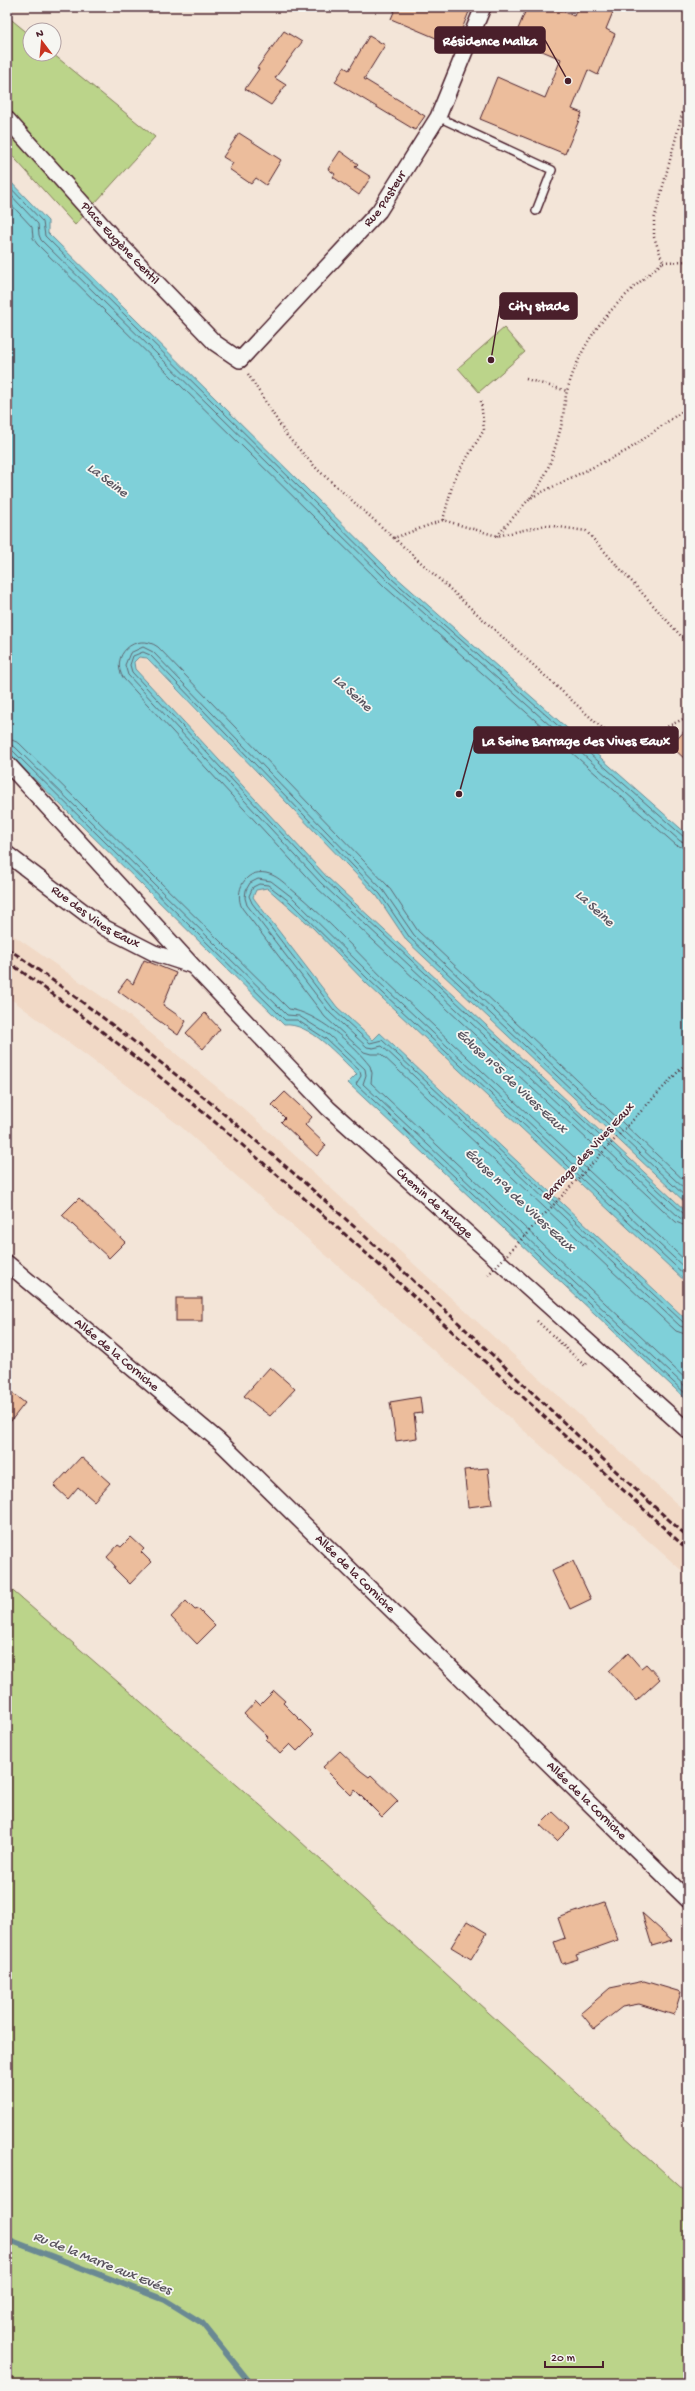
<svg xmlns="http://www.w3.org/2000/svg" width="695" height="2391" font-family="'Gochi Hand',sans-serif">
	<rect width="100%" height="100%" fill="#f3e5d8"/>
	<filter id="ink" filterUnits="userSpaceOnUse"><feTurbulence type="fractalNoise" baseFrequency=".025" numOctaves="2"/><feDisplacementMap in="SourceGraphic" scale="8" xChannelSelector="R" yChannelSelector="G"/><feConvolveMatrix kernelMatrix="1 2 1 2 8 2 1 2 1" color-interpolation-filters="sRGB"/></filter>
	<g filter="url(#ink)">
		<g fill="#f1d9c6">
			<path d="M143,656L377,896L407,941L688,1205V1213L327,877L135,669L136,659Z"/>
			<path d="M263,887L288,905L313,928L366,983L688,1284V1321L381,1033L373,1040L337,1007L255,900L253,897L256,890Z"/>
			<path d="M7,931L127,1014L244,1109L688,1514V1576L179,1125L7,996Z"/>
		</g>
		<g fill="#bbd48a" stroke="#827a5a">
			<path d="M7,16L30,35V54H53L155,137L75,225L7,150Z"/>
			<path d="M504,328L525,352L479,392L458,368Z"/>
			<path d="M7,1586L267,1811L688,2194V2384H7Z"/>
		</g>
		<path fill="#7fd0d9" stroke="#6a8993" d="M7,178L48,221V233L395,576L688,835V1205L407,941L377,896L147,658L139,657L134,662L135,669L327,877L688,1213V1284L366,983L313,928L267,888L256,890L253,897L255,900L337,1007L373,1040L380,1033L688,1321V1401L348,1083L357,1074C339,1057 310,1022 284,1025L7,752Z"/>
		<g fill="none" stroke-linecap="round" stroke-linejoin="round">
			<g stroke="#5f6671" stroke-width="1">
				<path d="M7,184L43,222L45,236L392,579L684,837L688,838"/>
				<path d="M7,191L38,224L39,235L41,240L389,582L680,841L688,843"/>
				<path d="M7,200L32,227L33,238L37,244L385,587L676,845L688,849"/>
				<path d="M7,738L19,743L289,1009C317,1013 352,1043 370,1066L372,1073L371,1083L688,1381"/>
				<path d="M7,744L15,747L287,1015L299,1016L329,1035L365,1069L366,1075L363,1084L688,1389"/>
				<path d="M7,749L12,750L285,1020H297L326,1039L360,1071L361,1076L356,1084L688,1396"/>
				<path d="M688,1184L418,931L388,886L158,647C136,631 108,656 124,679L316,887L676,1222L688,1227"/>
				<path d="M688,1192L414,935L383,890L153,652L143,647L130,653L125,665L128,675L321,883L680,1218L688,1221"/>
				<path d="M688,1199L410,938L380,894L150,655L143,652L133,656L130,665L132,672L324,879L684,1214L688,1216"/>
				<path d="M688,1263C593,1175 498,1086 404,998C365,962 331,921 290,888C283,882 276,875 266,873C245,869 234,891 242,908L325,1017L364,1052L371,1054H381L676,1331L688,1335"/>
				<path d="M688,1271L372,976L293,898L271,881L258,879L250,883L246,890L245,898L247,905L330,1013L367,1047L373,1048L382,1046L680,1326L688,1329"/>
				<path d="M688,1278L369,980L290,902L268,885L259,884L253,887L249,896L252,903L334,1010L370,1043L382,1040L684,1323L688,1324"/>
			</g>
			<path stroke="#6a8993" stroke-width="6" d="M7,2239L165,2300L202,2323L251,2384"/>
		</g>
		<g fill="#ecbd9c" stroke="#4a1f2b">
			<path d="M396,7H471L455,46L391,19Z"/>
			<path d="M527,7H553L574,16L578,7H615L606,29L615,34L598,75L588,70L572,109L582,113L565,154L480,119L497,77L545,98L561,59L514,39Z"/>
			<path d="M284,31L302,42L275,78L286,85L271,105L245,89L259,69L257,68Z"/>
			<path d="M369,36L385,45L364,79L425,116L415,130L335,82L344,67L349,70Z"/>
			<path d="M239,133L281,160L266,185L256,178L251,184L229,169L233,163L223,157Z"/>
			<path d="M340,151L358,164L355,167L371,177L359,195L333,177L335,174L328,169Z"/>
			<path d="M688,727V762L671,746Z"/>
			<path d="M144,960L176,973L163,1005L186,1021L178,1035L118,991L127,979L133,984Z"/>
			<path d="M205,1013L220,1029L203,1049L186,1033Z"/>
			<path d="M285,1092L312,1117L305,1125L326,1145L317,1156L281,1122L285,1118L272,1105Z"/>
			<path d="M79,1198L125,1242L109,1258L62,1215Z"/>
			<rect x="176" y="1298" width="26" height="23"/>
			<path d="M270,1367L295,1389L270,1416L244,1396Z"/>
			<path d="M7,1389L25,1403L7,1426Z"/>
			<path d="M420,1397L422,1413L414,1414L417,1438L396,1441L390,1402Z"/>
			<path d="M81,1457L110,1483L94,1501L78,1487L68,1499L54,1486Z"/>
			<path d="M488,1468L492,1504L468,1507L464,1470Z"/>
			<path d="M131,1537L144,1549L141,1552L151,1562L130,1584L114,1568L115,1566L107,1557L118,1545L121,1547Z"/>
			<path d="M573,1561L591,1599L570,1609L552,1571Z"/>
			<path d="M186,1601L195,1610L198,1609L215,1626L197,1644L171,1617Z"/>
			<path d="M628,1653L641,1668L646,1664L660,1679L636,1701L609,1671Z"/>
			<path d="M274,1691L285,1701L283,1703L314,1734L297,1751L290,1744L280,1754L266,1739L268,1737L244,1714L256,1701L260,1705Z"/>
			<path d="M340,1751L361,1771L369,1777L371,1775L398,1801L382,1817L355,1790L351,1795L323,1767Z"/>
			<path d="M553,1812L570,1828L557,1841L540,1825Z"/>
			<path d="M604,1902L618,1940L576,1955L578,1959L562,1964L554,1942L565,1938L558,1918Z"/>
			<path d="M642,1913L672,1940L652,1946Z"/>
			<path d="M467,1921L487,1933L471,1959L451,1947Z"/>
			<path d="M644,1981L681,1992L674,2015L639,2004L622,2007L594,2029L581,2013L610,1988Z"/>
		</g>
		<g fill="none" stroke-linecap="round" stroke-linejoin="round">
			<g stroke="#4a1f2b" stroke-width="10">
				<path id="lane" d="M438,117L552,170L536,211"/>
			</g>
			<g stroke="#4a1f2b" stroke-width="18">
				<g id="street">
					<path id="s1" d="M7,119L111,235L215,343L240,360L379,211L438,117L483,7"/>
					<path id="s2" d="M7,763L192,965L328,1108L688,1431"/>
					<path id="s3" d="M7,854L105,928L154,953L191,965"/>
					<path id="s4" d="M7,1263L219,1441L688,1900"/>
				</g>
			</g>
			<g stroke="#4a1f2b" stroke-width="2.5" stroke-dasharray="1 3" stroke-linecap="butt">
				<path d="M663,262L688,261"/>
				<path d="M248,374L287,436L318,470L394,538L443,520L497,536L546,525L586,531L681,636L688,639"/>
				<path d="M526,379L567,391"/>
				<path d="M530,498C547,480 554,451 561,427C564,415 564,402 567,391C585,330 617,301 663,262L654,237V220L688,92"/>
				<path d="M443,520L454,479L484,430L481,401"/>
				<path d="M497,536L530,498L628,450L688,407"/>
				<path d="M394,538L624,748L683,719L688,724"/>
				<path d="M537,1321L585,1366L587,1363"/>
			</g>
			<use href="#lane" stroke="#f6f6f2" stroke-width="7"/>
			<use href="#street" stroke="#f6f6f2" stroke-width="15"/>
			<g stroke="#4a1f2b" stroke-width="3" stroke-dasharray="6 3" stroke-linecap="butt">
				<path d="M7,948C138,1039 261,1142 380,1250C483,1344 583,1443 688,1537"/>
				<path d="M7,961C253,1136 466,1346 688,1550"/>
			</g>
			<path stroke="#4a1f2b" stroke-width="2.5" stroke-dasharray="1 3" stroke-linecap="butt" d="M488,1275L688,1061"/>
		</g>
	</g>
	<g text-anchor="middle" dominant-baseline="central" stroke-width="3.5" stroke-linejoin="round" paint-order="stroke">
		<g font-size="13" fill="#4a1f2b" stroke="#f6f6f2">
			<text stroke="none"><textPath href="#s1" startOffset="553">Rue Pasteur</textPath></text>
			<text stroke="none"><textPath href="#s1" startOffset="168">Place Eugène Gentil</textPath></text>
			<text stroke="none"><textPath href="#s3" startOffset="109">Rue des Vives Eaux</textPath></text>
			<text transform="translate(589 1152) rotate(-47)">Barrage des Vives Eaux</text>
			<text stroke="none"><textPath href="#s2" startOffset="614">Chemin de Halage</textPath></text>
			<text stroke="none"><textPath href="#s4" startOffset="143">Allée de la Corniche</textPath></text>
			<text stroke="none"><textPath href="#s4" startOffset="467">Allée de la Corniche</textPath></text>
			<text stroke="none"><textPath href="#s4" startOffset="791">Allée de la Corniche</textPath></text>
		</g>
		<g font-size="14" font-style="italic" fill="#5a545f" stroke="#f6f6f2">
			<text transform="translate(107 481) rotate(37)">La Seine</text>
			<text transform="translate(352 694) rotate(42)">La Seine</text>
			<text transform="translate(594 909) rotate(42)">La Seine</text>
			<text transform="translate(511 1082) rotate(43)">Écluse n°5 de Vives-Eaux</text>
			<text transform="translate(519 1201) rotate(43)">Écluse n°4 de Vives-Eaux</text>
			<text transform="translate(102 2264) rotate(22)">Ru de la Marre aux Evées</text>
		</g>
	</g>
	<path fill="none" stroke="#4a1f2b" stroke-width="1.5" d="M568 81L545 40M491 360L500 306M459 794L474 740"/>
	<g fill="#4a1f2b" stroke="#f6f6f2" stroke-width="1.5">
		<circle cx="568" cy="81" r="4"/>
		<circle cx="491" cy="360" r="4"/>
		<circle cx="459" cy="794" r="4"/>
	</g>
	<g fill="#4a1f2b" stroke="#4a1f2b" stroke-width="1.5">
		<rect x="435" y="27" width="110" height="26" rx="4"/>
		<rect x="500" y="293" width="77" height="26" rx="4"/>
		<rect x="474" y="727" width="204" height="26" rx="4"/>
	</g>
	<g font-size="14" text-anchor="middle" font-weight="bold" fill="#fff">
		<text x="490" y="45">Résidence Malka</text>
		<text x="539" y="310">City stade</text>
		<text x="576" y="745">La Seine Barrage des Vives Eaux</text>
	</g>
	<rect width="695" height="2391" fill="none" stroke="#f6f6f2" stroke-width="24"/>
	<rect x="12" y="12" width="671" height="2367" fill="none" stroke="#4a1f2b" stroke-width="1.5" filter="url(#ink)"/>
	<g transform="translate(42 42) rotate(344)"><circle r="19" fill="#f6f6f2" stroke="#b1a0a2"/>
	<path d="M0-3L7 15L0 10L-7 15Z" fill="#c8321e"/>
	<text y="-6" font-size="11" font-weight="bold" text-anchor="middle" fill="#4a1f2b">N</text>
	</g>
	<path d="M545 2361v6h58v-6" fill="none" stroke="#4a1f2b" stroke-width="2"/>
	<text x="551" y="2361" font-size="12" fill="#4a1f2b" stroke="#f6f6f2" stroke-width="3" paint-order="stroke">20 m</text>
</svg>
